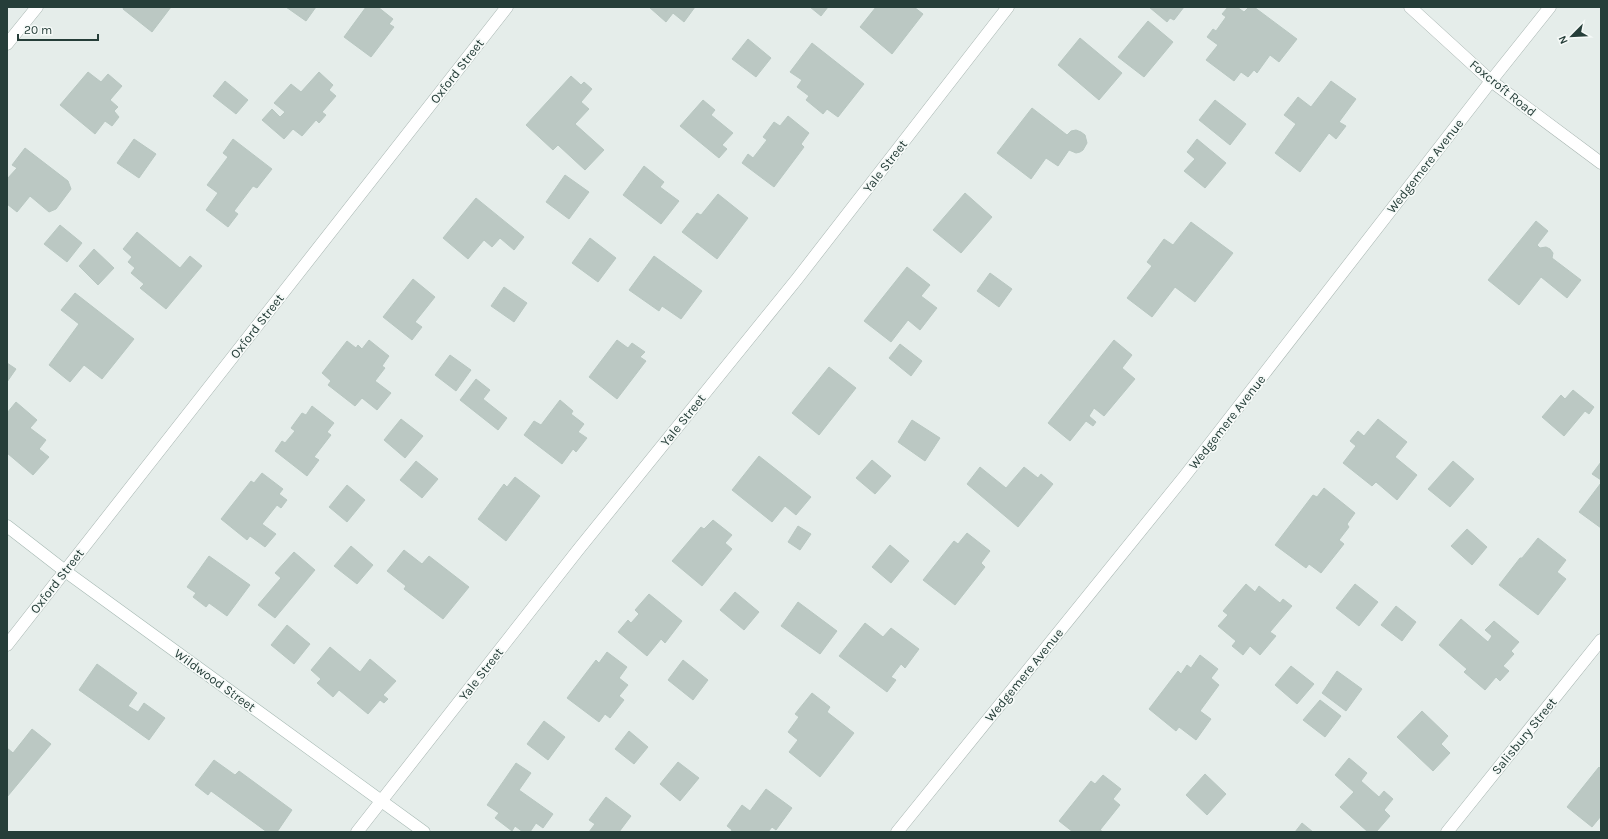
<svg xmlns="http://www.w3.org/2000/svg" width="1608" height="839" font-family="Karla,sans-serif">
	<rect width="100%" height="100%" fill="#e5edea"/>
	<g fill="#bbc8c3" stroke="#b8c7c1">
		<path d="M124,7H171L152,32L123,9Z"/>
		<path d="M286,7H316L306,21Z"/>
		<path d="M366,7H378L393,19L389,24L394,27L371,57L344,37Z"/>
		<path d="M649,7H695L684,22L673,13L666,22Z"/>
		<path d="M810,7H828L821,16Z"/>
		<path d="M876,7H914L923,14L892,54L860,27Z"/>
		<path d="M1149,7H1184L1174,20L1170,18L1167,22Z"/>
		<path d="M1228,7H1237L1244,12L1249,7H1254L1297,39L1279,62L1270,55L1257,73L1254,70L1248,77L1241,72L1234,81L1206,60L1218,45L1207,37L1213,29L1216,31L1226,17L1222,14Z"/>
		<path d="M1148,21L1173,42L1144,77L1118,57Z"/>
		<path d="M1080,38L1122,73L1099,100L1058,65Z"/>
		<path d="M748,39L771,58L756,77L732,59Z"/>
		<path d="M812,43L864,84L838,117L827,109L823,114L806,100L809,96L797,87L802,80L790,72Z"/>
		<path d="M88,72L101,82L108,74L122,86L110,100L118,107L114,111L119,117L112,126L105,121L95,134L60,105Z"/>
		<path d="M319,72L333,85L329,90L336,96L322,112L326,115L319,123L316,120L302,136L293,129L284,139L262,120L272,109L280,117L285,112L274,103L291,84L301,92Z"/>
		<path d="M571,76L581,85L584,82L592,89L581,102L589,109L575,124L604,150L585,170L558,145L553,150L526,125Z"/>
		<path d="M225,81L248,100L236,114L213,96Z"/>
		<path d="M1331,81L1356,99L1339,122L1346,126L1336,139L1329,133L1300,172L1275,153L1296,124L1284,115L1298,97L1311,107Z"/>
		<path d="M703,100L715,110L711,115L733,133L722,145L727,149L719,158L680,126Z"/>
		<path d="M1215,100L1246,124L1230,145L1199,120Z"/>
		<path d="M1032,108L1067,135L1071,131L1076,130L1081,132L1085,135L1087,143L1083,150L1080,152L1076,153L1069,150L1058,166L1046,158L1031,179L997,153Z"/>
		<path d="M788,116L809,133L801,144L804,147L774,187L742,163L748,154L753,158L767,140L763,137L774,122L780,126Z"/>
		<path d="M134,139L156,154L139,178L117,163Z"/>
		<path d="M233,139L272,169L257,188L253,186L234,211L238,214L228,227L206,210L218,193L207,185L228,157L223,153Z"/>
		<path d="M1197,139L1226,163L1205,188L1184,171L1195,159L1187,152Z"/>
		<path d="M25,148L68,181L71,189L56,209L49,212L30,196L17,212L7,204V179L17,168L12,165Z"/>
		<path d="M644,166L664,182L660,187L679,201L661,224L623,195Z"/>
		<path d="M565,175L589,192L569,219L546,202Z"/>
		<path d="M965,193L992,217L961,253L933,230Z"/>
		<path d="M718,194L748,218L717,259L682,232L697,213L701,215Z"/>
		<path d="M476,198L524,237L514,250L500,238L492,247L484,240L468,259L443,238Z"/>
		<path d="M1536,221L1548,231L1537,245L1540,248L1546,247L1550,249L1553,253L1552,258L1581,280L1567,298L1541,277L1519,305L1488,280Z"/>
		<path d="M1191,222L1233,253L1195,302L1175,287L1152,317L1127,298L1152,266L1147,262L1164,239L1173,245Z"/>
		<path d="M60,225L82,243L67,262L44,244Z"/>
		<path d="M137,232L180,268L190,256L202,266L166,309L140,288L144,284L131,273L135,268L128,262L132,257L123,249Z"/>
		<path d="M590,238L616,258L598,282L572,263Z"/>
		<path d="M94,249L114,268L98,285L79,266Z"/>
		<path d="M654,256L702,291L681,319L662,306L659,311L629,290Z"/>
		<path d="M907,267L930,285L921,296L937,308L920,330L908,320L891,342L864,321Z"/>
		<path d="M990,273L1012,289L999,307L977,291Z"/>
		<path d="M413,279L435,297L415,322L422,327L412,340L383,317Z"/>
		<path d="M504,287L527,303L514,322L491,306Z"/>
		<path d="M75,293L134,339L102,379L84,365L70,382L49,365L79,324L61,310Z"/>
		<path d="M369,340L389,356L382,366L385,368L375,381L391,393L377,410L362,398L355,406L328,385L331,381L322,373L347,341L356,348L358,345L362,349Z"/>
		<path d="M617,340L628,348L632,343L645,352L640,357L646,361L617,399L589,377Z"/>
		<path d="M1114,340L1132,355L1122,368L1135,379L1104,416L1094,408L1089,416L1096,422L1093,426L1086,421L1070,441L1048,423Z"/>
		<path d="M900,344L922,361L911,376L889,358Z"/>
		<path d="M450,355L471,370L456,391L435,375Z"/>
		<path d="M7,363L16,369L7,382Z"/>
		<path d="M829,367L856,388L819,435L792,413Z"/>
		<path d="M476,379L490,390L483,399L507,418L498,430L460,400Z"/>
		<path d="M1573,390L1594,407L1589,414L1585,411L1564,436L1542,417L1561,395L1565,399Z"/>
		<path d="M560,400L573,411L571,414L584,424L578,432L587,438L576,452L573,449L562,464L524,435L534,421L541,425Z"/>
		<path d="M16,402L37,420L30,428L46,440L39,449L49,457L33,475L7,453V413Z"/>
		<path d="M312,406L334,423L327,432L331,435L314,457L319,460L307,476L275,451L282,441L285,443L295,431L291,428L302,413L306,415Z"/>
		<path d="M401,419L423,436L405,458L384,440Z"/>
		<path d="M1378,419L1407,442L1395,457L1417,475L1397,500L1376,482L1372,486L1343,463L1356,446L1350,441L1358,431L1364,436Z"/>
		<path d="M912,420L940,438L925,461L898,442Z"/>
		<path d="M759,456L811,497L796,515L785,506L772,522L732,490Z"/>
		<path d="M872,460L891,476L875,494L856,478Z"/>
		<path d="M416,461L438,479L422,498L400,480Z"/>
		<path d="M1453,461L1474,479L1450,507L1428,489Z"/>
		<path d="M1601,462V480L1592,474Z"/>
		<path d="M980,467L1006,488L1024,467L1038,478L1041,474L1053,484L1018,527L967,484Z"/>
		<path d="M262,473L283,489L279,494L287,500L281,508L277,505L262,524L276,534L265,547L250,536L247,540L221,519L251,481L254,483Z"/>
		<path d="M515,477L540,496L506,541L478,519L504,484L507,487Z"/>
		<path d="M1601,483V528L1579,512Z"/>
		<path d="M347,485L365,500L347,522L329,507Z"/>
		<path d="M1324,488L1355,513L1347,524L1349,527L1339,540L1344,544L1321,573L1309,564L1306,568L1275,545L1313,495L1317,497Z"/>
		<path d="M713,520L732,535L725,543L732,549L702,586L672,561L701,527L704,529Z"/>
		<path d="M798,526L811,534L800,550L788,542Z"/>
		<path d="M1467,529L1487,547L1472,565L1451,546Z"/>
		<path d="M967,533L990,551L981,563L985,567L955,605L923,580L954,541L958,544Z"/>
		<path d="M1538,538L1566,560L1557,572L1566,579L1538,615L1499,585L1520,558H1522Z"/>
		<path d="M890,545L909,561L891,583L872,567Z"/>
		<path d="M351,546L373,565L357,584L334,566Z"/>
		<path d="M404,550L422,564L429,556L469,587L443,619L404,589L406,586L387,571Z"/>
		<path d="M294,552L315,570L275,618L258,605L281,578L275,573Z"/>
		<path d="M209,556L250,585L227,616L209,603L206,607L193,597L196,593L187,587Z"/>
		<path d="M1246,584L1255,592L1259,586L1280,603L1283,599L1292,606L1270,632L1276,636L1260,655L1250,646L1243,655L1232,646L1236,641L1218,626L1228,615L1223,611Z"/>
		<path d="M1355,584L1378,602L1359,626L1336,608Z"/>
		<path d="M735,592L759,612L744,630L720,610Z"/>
		<path d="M649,594L682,621L665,643L661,639L647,656L618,632L628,620L631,623L639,614L635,610Z"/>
		<path d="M798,602L837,631L820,654L781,626Z"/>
		<path d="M1396,606L1416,622L1402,641L1381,625Z"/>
		<path d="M1461,619L1488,642L1492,636L1485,630L1494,621L1519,642L1511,651L1514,654L1503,666L1509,671L1500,681L1496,677L1485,690L1464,672L1467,669L1439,645Z"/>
		<path d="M865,623L883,637L891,628L919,649L905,668L901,664L891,677L896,680L887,692L839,656Z"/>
		<path d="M287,625L310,644L294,664L271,645Z"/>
		<path d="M330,647L360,672L370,659L396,681L383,695L388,699L384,703L380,700L368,714L339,690L333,697L317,683L321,679L311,670Z"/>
		<path d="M607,652L627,667L619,678L628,685L619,696L624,700L610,718L605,714L599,722L567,698L596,660L599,663Z"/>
		<path d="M1200,655L1218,669L1211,678L1219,685L1200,711L1211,719L1196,740L1179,727L1176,731L1149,709L1178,671L1181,674L1187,665L1191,668Z"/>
		<path d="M683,660L708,680L693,700L668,680Z"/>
		<path d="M97,664L137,693L128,706L138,712L144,703L165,718L149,740L79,690Z"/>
		<path d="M1291,666L1314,684L1297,704L1275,685Z"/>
		<path d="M1337,671L1362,689L1346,711L1322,693Z"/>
		<path d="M812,693L830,707L827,712L854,733L820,777L789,752L798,740L788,732L799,717L795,714Z"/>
		<path d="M1320,700L1341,716L1325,737L1303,720Z"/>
		<path d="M1422,711L1448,736L1441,744L1450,753L1433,771L1397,737Z"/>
		<path d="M544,721L565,737L548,760L527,744Z"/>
		<path d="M32,729L51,744L7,797V748L13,753Z"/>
		<path d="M629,731L648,747L634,764L615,749Z"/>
		<path d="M1349,758L1367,773L1361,781L1379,797L1384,791L1393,799L1384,810L1390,816L1376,832H1368L1340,807L1354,792L1335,775Z"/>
		<path d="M214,760L235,775L239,771L292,810L277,832H267L211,791L208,795L195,785Z"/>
		<path d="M678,762L699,778L680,801L660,784Z"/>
		<path d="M516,763L531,773L519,790L553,814L543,828L536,823L530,832H523L515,826L512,831L495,818L499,813L487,805Z"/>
		<path d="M1599,767L1601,769V816L1592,827L1567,807Z"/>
		<path d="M1205,774L1226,794L1207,815L1186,795Z"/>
		<path d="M1103,775L1121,789L1113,799L1120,805L1100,830L1103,832H1073L1059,821L1091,781L1095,784Z"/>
		<path d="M766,789L792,808L776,830L772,827L768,832H731L732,830L727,826L742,805L750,811Z"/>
		<path d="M606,797L631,816L619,832H589L595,824L589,820Z"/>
		<path d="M1302,823L1313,832H1295Z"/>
	</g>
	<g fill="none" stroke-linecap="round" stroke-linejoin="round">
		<g stroke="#a8b5b1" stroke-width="13">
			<g id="street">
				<path d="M1410,7L1491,81L1601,163"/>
				<path d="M7,44L37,7"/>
				<path d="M7,645L507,7"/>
				<path d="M357,832L578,550L797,279L1008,7"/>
				<path d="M897,832L1184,477L1491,81L1550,7"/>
				<path d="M1447,832L1601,640"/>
			</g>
		</g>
		<g stroke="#a5b8b2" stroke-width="13">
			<path id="secondary" d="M7,526L65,571L424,832"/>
		</g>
		<use href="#street" stroke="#fff" stroke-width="12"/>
		<use href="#secondary" stroke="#fff" stroke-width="12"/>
	</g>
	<g text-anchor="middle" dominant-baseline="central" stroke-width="3.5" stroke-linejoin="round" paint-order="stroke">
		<g font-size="13" fill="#263e39" stroke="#f6faf8">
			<text transform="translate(457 71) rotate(-52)">Oxford Street</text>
			<text transform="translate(1503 88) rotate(39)">Foxcroft Road</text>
			<text transform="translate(885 166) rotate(-52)">Yale Street</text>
			<text transform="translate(1425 166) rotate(-52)">Wedgemere Avenue</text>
			<text transform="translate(257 326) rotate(-52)">Oxford Street</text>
			<text transform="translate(683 420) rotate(-51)">Yale Street</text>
			<text transform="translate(1227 422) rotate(-52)">Wedgemere Avenue</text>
			<text transform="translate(57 581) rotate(-52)">Oxford Street</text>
			<text transform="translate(481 674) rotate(-52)">Yale Street</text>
			<text transform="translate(1024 675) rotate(-51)">Wedgemere Avenue</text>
			<text transform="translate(215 680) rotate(36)">Wildwood Street</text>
			<text transform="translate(1524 736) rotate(-51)">Salisbury Street</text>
		</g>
	</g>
	<rect width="1608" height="839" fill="none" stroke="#263e39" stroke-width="16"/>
	<g transform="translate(1572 36) rotate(246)" stroke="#f6faf8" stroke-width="3" paint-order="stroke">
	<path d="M0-3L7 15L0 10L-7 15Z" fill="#263e39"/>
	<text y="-6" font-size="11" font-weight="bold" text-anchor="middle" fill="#263e39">N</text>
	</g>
	<path d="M18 34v6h80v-6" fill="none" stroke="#263e39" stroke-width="2"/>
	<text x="24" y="34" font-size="12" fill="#263e39" stroke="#f6faf8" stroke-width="3" paint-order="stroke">20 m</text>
</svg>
